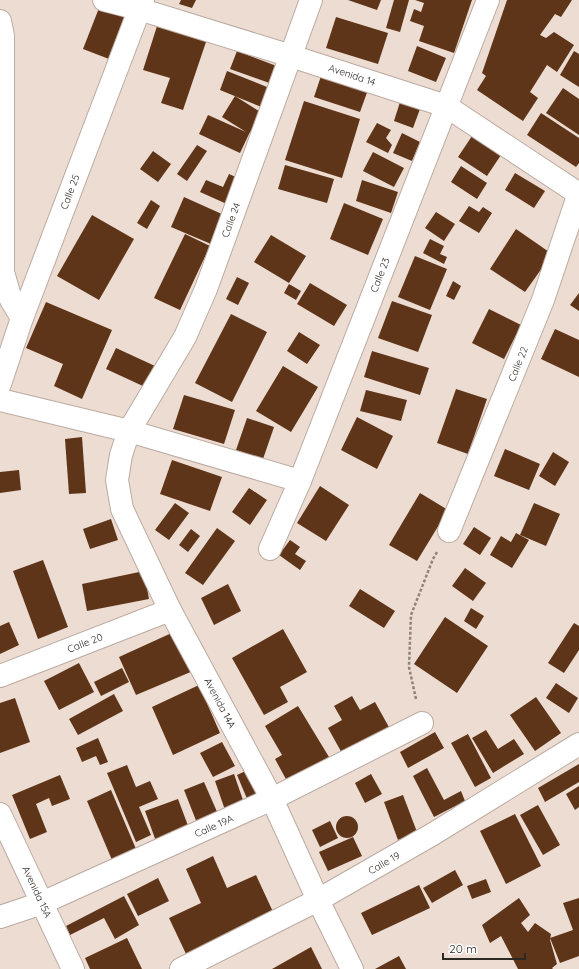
<svg xmlns="http://www.w3.org/2000/svg" width="579" height="969" font-family="Quicksand,sans-serif">
	<rect width="100%" height="100%" fill="#eddcd2"/>
	<g fill="#5f3519">
		<path d="M181,0H196L192,8L179,4Z"/>
		<path d="M348,0H381L377,10Z"/>
		<path d="M394,0H409L400,32L386,28Z"/>
		<path d="M415,0H472L454,53L419,41L424,26L410,21L414,9L421,12L424,3Z"/>
		<path d="M507,0H572L561,17L555,14L540,35L546,38L554,32L574,45L557,72L547,65L530,92L538,98L523,121L477,90L486,76L482,73Z"/>
		<path d="M99,8L125,17L109,59L83,49Z"/>
		<path d="M336,17L388,33L378,64L326,48Z"/>
		<path d="M158,23L207,39L183,110L161,103L170,78L143,70Z"/>
		<path d="M417,46L446,58L436,82L408,71Z"/>
		<path d="M237,51L282,68L275,85L230,69Z"/>
		<path d="M574,51L579,54V87L560,75Z"/>
		<path d="M227,71L272,89L264,108L220,90Z"/>
		<path d="M321,76L369,87L360,112L314,97Z"/>
		<path d="M563,88L579,99V135L546,113Z"/>
		<path d="M235,96L262,113L249,134L240,153L199,134L208,115L246,132L222,117Z"/>
		<path d="M304,101L360,119L342,178L285,160Z"/>
		<path d="M400,102L420,109L413,128L394,121Z"/>
		<path d="M541,113L579,138V163L576,167L527,135Z"/>
		<path d="M377,123L391,130L386,138L392,145L388,153L366,142Z"/>
		<path d="M402,133L420,142L412,161L393,153Z"/>
		<path d="M472,136L501,155L487,176L458,157Z"/>
		<path d="M197,145L207,151L187,181L177,174Z"/>
		<path d="M153,151L171,164L158,182L140,169Z"/>
		<path d="M373,152L404,168L394,187L363,171Z"/>
		<path d="M285,165L334,179L327,203L278,189Z"/>
		<path d="M461,166L487,183L477,199L451,182Z"/>
		<path d="M515,173L545,191L534,208L505,190Z"/>
		<path d="M229,174L240,179L229,205L200,192L206,180L223,187Z"/>
		<path d="M362,180L398,192L391,213L356,201Z"/>
		<path d="M184,197L224,215L211,244L171,227Z"/>
		<path d="M151,200L160,206L147,229L137,223Z"/>
		<path d="M344,203L383,219L368,255L330,239Z"/>
		<path d="M469,206L479,212L483,207L492,213L479,233L459,221Z"/>
		<path d="M436,212L455,224L444,241L425,228Z"/>
		<path d="M92,215L134,239L99,300L57,276Z"/>
		<path d="M516,229L552,254L525,292L490,269Z"/>
		<path d="M185,234L210,246L180,310L154,298Z"/>
		<path d="M271,235L306,256L289,283L254,262Z"/>
		<path d="M430,239L444,246L440,254L447,257L444,264L423,253Z"/>
		<path d="M415,256L447,269L430,310L398,297Z"/>
		<path d="M237,277L249,283L238,305L226,299Z"/>
		<path d="M453,281L461,286L454,300L446,296Z"/>
		<path d="M310,283L347,305L334,326L297,304Z"/>
		<path d="M289,284L301,291L296,300L284,293Z"/>
		<path d="M579,293V311L570,305Z"/>
		<path d="M392,301L432,315L418,352L378,338Z"/>
		<path d="M46,302L112,330L82,399L54,386L63,364L26,348Z"/>
		<path d="M489,309L521,325L504,359L472,343Z"/>
		<path d="M231,314L267,332L232,402L195,383Z"/>
		<path d="M555,329L579,340V377L541,359Z"/>
		<path d="M299,332L320,345L307,364L287,351Z"/>
		<path d="M116,348L155,366L145,387L106,369Z"/>
		<path d="M372,351L429,368L420,395L364,377Z"/>
		<path d="M283,366L318,387L291,432L256,411Z"/>
		<path d="M456,389L487,399L468,454L437,443Z"/>
		<path d="M366,390L407,400L401,421L360,411Z"/>
		<path d="M184,395L235,410L224,444L173,429Z"/>
		<path d="M357,417L393,436L377,469L341,450Z"/>
		<path d="M247,418L274,427L263,459L236,450Z"/>
		<path d="M82,437L86,493L69,494L65,439Z"/>
		<path d="M505,449L540,464L529,490L494,476Z"/>
		<path d="M553,452L569,462L555,486L539,476Z"/>
		<path d="M172,460L222,477L210,511L160,494Z"/>
		<path d="M19,470L21,490L0,493V472Z"/>
		<path d="M320,486L349,505L326,541L297,523Z"/>
		<path d="M249,488L267,500L250,525L232,512Z"/>
		<path d="M420,493L448,510L417,561L389,545Z"/>
		<path d="M175,503L189,513L169,540L155,530Z"/>
		<path d="M534,503L560,514L546,546L520,535Z"/>
		<path d="M111,519L118,540L90,549L83,529Z"/>
		<path d="M474,527L491,538L480,555L463,544Z"/>
		<path d="M217,528L235,541L203,585L185,573Z"/>
		<path d="M191,529L200,536L188,552L179,545Z"/>
		<path d="M516,533L529,540L512,568L490,555L501,536L511,542Z"/>
		<path d="M290,540L300,547L295,554L306,561L300,570L279,555Z"/>
		<path d="M43,560L68,627L38,639L13,571Z"/>
		<path d="M465,568L486,583L473,601L452,586Z"/>
		<path d="M144,571L149,599L87,611L82,584Z"/>
		<path d="M228,584L241,611L214,625L201,598Z"/>
		<path d="M360,589L395,611L384,628L349,606Z"/>
		<path d="M471,608L484,616L476,629L464,621Z"/>
		<path d="M445,617L488,646L457,693L414,664Z"/>
		<path d="M9,622L19,645L0,654V626Z"/>
		<path d="M574,623L579,626V650L564,673L548,663Z"/>
		<path d="M283,629L307,672L280,687L288,702L264,715L232,658Z"/>
		<path d="M176,631L193,671L136,695L119,657Z"/>
		<path d="M79,663L94,692L59,710L44,681Z"/>
		<path d="M122,668L129,682L101,696L94,682Z"/>
		<path d="M556,683L578,698L569,713L546,698Z"/>
		<path d="M199,685L220,733L173,755L152,707Z"/>
		<path d="M114,694L123,711L78,735L69,719Z"/>
		<path d="M352,696L360,710L375,702L390,729L343,755L328,728L342,720L334,706Z"/>
		<path d="M536,697L561,733L535,751L510,715Z"/>
		<path d="M15,698L30,742L0,753V703Z"/>
		<path d="M298,706L329,757L287,781L275,759L282,755L265,726Z"/>
		<path d="M486,730L498,749L514,739L524,754L493,773L472,738Z"/>
		<path d="M435,732L444,748L408,768L400,752Z"/>
		<path d="M468,734L491,778L475,787L451,743Z"/>
		<path d="M98,738L108,762L100,765L96,756L82,762L76,748Z"/>
		<path d="M222,742L235,766L213,777L200,753Z"/>
		<path d="M579,764V782L545,802L538,788Z"/>
		<path d="M127,765L136,787L150,781L158,799L139,807L151,835L136,842L107,773Z"/>
		<path d="M427,768L444,800L461,791L465,801L434,817L413,776Z"/>
		<path d="M250,769L261,796L248,801L237,775Z"/>
		<path d="M234,774L244,803L225,810L215,781Z"/>
		<path d="M371,774L382,794L365,803L355,783Z"/>
		<path d="M60,775L70,799L52,806L49,798L36,804L47,832L30,839L12,795Z"/>
		<path d="M204,782L218,814L197,823L184,790Z"/>
		<path d="M579,786V807L575,810L566,794Z"/>
		<path d="M111,790L136,849L112,860L87,801Z"/>
		<path d="M403,795L417,832L398,840L384,802Z"/>
		<path d="M178,799L190,831L157,844L145,811Z"/>
		<path d="M538,805L560,845L543,855L520,815Z"/>
		<path d="M515,814L541,866L506,884L480,831Z"/>
		<circle cx="347" cy="827" r="11"/>
		<path d="M330,821L338,838L320,847L312,830Z"/>
		<path d="M353,837L362,856L328,871L319,852Z"/>
		<path d="M213,856L227,888L256,875L274,914L187,956L169,918L201,903L186,869Z"/>
		<path d="M455,870L463,885L432,903L423,888Z"/>
		<path d="M158,878L169,901L138,916L127,894Z"/>
		<path d="M486,879L491,892L472,899L467,886Z"/>
		<path d="M419,885L430,908L372,935L361,913Z"/>
		<path d="M124,896L139,925L115,939L104,918L70,935L66,926Z"/>
		<path d="M519,898L530,915L521,923L528,932L535,923L551,934L550,940L557,964L552,968L553,969H518L501,936L490,943L482,925Z"/>
		<path d="M579,898V956L560,963L550,938L573,930L563,903Z"/>
		<path d="M127,938L142,969H90L85,958Z"/>
		<path d="M311,947L322,969H272Z"/>
		<path d="M399,956L406,969H375Z"/>
	</g>
	<g fill="none" stroke-linecap="round" stroke-linejoin="round">
		<g stroke="#bbaba1" stroke-width="24">
			<g id="minor">
				<path d="M104,0L139,9L291,56L446,106L579,194"/>
				<path d="M311,0L206,289L185,337L129,431L121,455L117,480L122,509L170,610L272,799L318,900L352,969"/>
				<path d="M0,21L3,36V272L11,300L22,318"/>
				<path d="M0,384L22,318L143,0"/>
				<path d="M0,400L129,431L300,481"/>
				<path d="M449,531L543,300L579,193"/>
				<path d="M270,549L300,481L488,0"/>
				<path d="M0,676L170,610"/>
				<path d="M0,814L73,969"/>
				<path d="M0,917L42,903L272,799L422,723"/>
				<path d="M181,969L318,900L433,834L579,744"/>
			</g>
		</g>
		<path stroke="#8f837c" stroke-width="2.5" stroke-dasharray="3 2" stroke-linecap="butt" d="M416,699L409,667L411,615L433,559L437,552"/>
		<use href="#minor" stroke="#fff" stroke-width="22"/>
	</g>
	<g text-anchor="middle" dominant-baseline="central" stroke-width="4" stroke-linejoin="round" paint-order="stroke">
		<g font-size="10" fill="#2e2824" stroke="#fff">
			<text transform="translate(352 75) rotate(18)">Avenida 14</text>
			<text transform="translate(70 192) rotate(-69)">Calle 25</text>
			<text transform="translate(231 220) rotate(-70)">Calle 24</text>
			<text transform="translate(380 275) rotate(-69)">Calle 23</text>
			<text transform="translate(518 364) rotate(-68)">Calle 22</text>
			<text transform="translate(85 643) rotate(-21)">Calle 20</text>
			<text transform="translate(220 703) rotate(62)">Avenida 14A</text>
			<text transform="translate(214 826) rotate(-24)">Calle 19A</text>
			<text transform="translate(384 863) rotate(-30)">Calle 19</text>
			<text transform="translate(37 892) rotate(65)">Avenida 15A</text>
		</g>
	</g>
	<path d="M443 953v6h82v-6" fill="none" stroke="#2e2824" stroke-width="2"/>
	<text x="449" y="953" font-size="12" fill="#2e2824" stroke="#ffffff" stroke-width="3" paint-order="stroke">20 m</text>
</svg>
